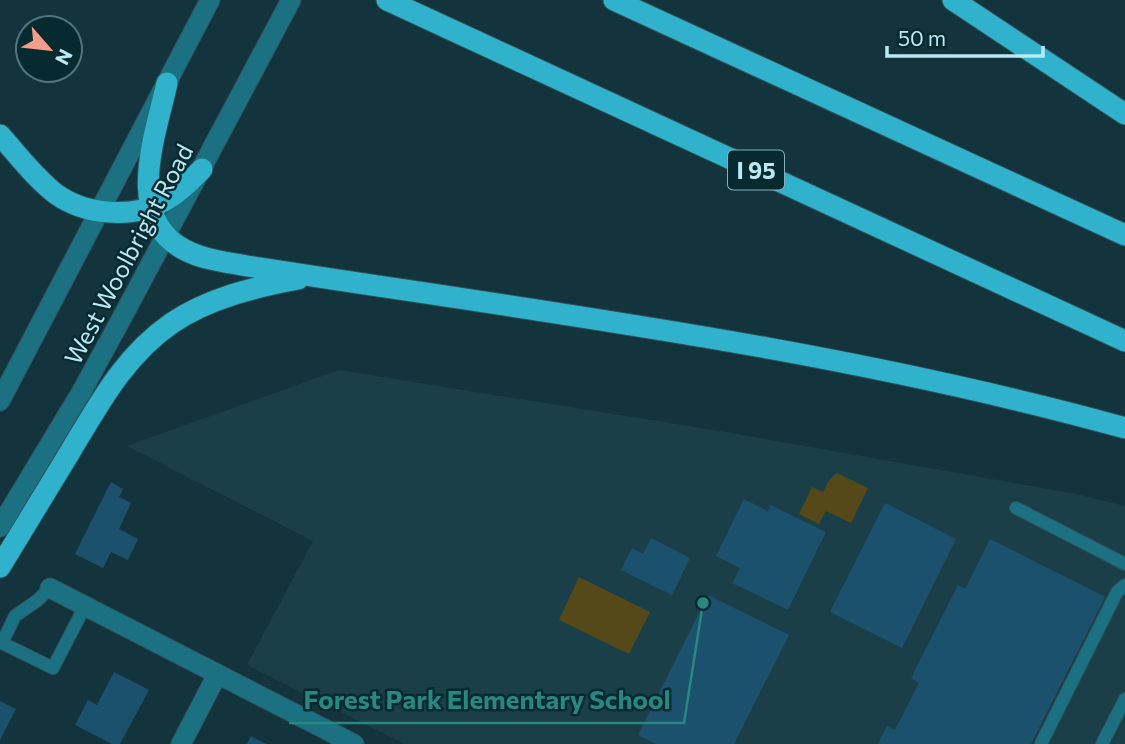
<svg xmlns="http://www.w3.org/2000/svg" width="1125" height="744" font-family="Commissioner,sans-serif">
	<rect width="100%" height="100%" fill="#13343c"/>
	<path fill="#1a3f49" d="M339,370L726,432L1076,494L1125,506V744H405L247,665L313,541L127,446Z"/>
	<g fill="#564919">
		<path d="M837,473L868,488L851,523L826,511L819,524L799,514L812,487L823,492L829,480Z"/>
		<path d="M579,577L650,612L629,654L559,620Z"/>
	</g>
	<g fill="#1b516c">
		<path d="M111,482L123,489L119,497L131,503L119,529L138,539L128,560L111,552L103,568L75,554Z"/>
		<path d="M744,499L768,511L771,505L826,532L788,610L732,583L740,568L716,556Z"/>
		<path d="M885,503L956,539L902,648L830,612Z"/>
		<path d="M651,538L690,558L672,595L621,570L632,548L643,554Z"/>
		<path d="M990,539L1105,597L1031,744H878L887,726L895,730L919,683L911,678L958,585L965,589Z"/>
		<path d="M708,595L789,635L734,744H656L638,735Z"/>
		<path d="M114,672L149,690L120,744H112L75,725L88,700L97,705Z"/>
		<path d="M0,701L16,709L0,740Z"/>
		<path d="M251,736L266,744H247Z"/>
	</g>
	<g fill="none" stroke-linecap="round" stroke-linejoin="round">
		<g stroke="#305159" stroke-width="14">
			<g id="service">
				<path d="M1016,508L1125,564"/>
				<path d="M50,588L38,600L15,616L2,643L53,668L85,606"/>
				<path d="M1041,744L1117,592L1125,585"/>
				<path d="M1102,744L1125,699"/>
			</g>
		</g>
		<g stroke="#305159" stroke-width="21">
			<g id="minor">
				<path d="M50,588L354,744"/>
				<path d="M181,744L217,675"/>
			</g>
		</g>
		<g stroke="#305159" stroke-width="21">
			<g id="secondary">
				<path d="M0,401L210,0"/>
				<path d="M0,527L82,391L124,314L291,0"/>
			</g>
		</g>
		<g stroke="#305159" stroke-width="23">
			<g id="motorway">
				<path d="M387,0L1125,341"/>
				<path d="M614,0L1125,235"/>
				<path d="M953,0L1125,114"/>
				<path d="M167,83C156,134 123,219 185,250C204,260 227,262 247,266C542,312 837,348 1125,428"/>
				<path d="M0,135C18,155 34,177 56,194C85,215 133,219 164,201C179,193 190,181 202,169"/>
				<path d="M0,567C23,529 46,491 70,452C99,404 124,356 172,323C209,298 255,287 298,279"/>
			</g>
		</g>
		<use href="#service" stroke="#1b7182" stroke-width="12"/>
		<use href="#minor" stroke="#1b7182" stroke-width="19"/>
		<use href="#secondary" stroke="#1b7182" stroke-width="19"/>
		<use href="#motorway" stroke="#31b2cc" stroke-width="21"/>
	</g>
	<g text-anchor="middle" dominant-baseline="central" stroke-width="5" stroke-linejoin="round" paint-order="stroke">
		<rect fill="#072a31" stroke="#84b0ba" stroke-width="2" x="728" y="150.5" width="56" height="39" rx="5"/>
		<g font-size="23" font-weight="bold" fill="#bae9f5">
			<text x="756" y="170">I 95</text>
		</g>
		<g font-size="24" fill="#bae9f5" stroke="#072a31">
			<text transform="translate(128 254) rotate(-62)">West Woolbright Road</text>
		</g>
	</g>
	<path fill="none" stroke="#298782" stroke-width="2.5" d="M703 603L684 723H289"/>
	<circle fill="#298782" stroke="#072a31" stroke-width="2.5" cx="703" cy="603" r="7"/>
	<g font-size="26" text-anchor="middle" font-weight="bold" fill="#298782" stroke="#072a31" stroke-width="5" stroke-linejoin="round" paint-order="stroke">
		<text x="487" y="709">Forest Park Elementary School</text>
	</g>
	<g transform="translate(49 49) rotate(118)"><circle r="33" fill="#072a31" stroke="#4f767f" stroke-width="2"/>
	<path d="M0-5L12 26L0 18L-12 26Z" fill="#f49e89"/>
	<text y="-10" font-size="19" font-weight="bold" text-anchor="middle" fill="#bae9f5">N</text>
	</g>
	<path d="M887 46v10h156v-10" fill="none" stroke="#bae9f5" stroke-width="3.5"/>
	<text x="898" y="46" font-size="21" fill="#bae9f5" stroke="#072a31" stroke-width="5" paint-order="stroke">50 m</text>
</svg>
